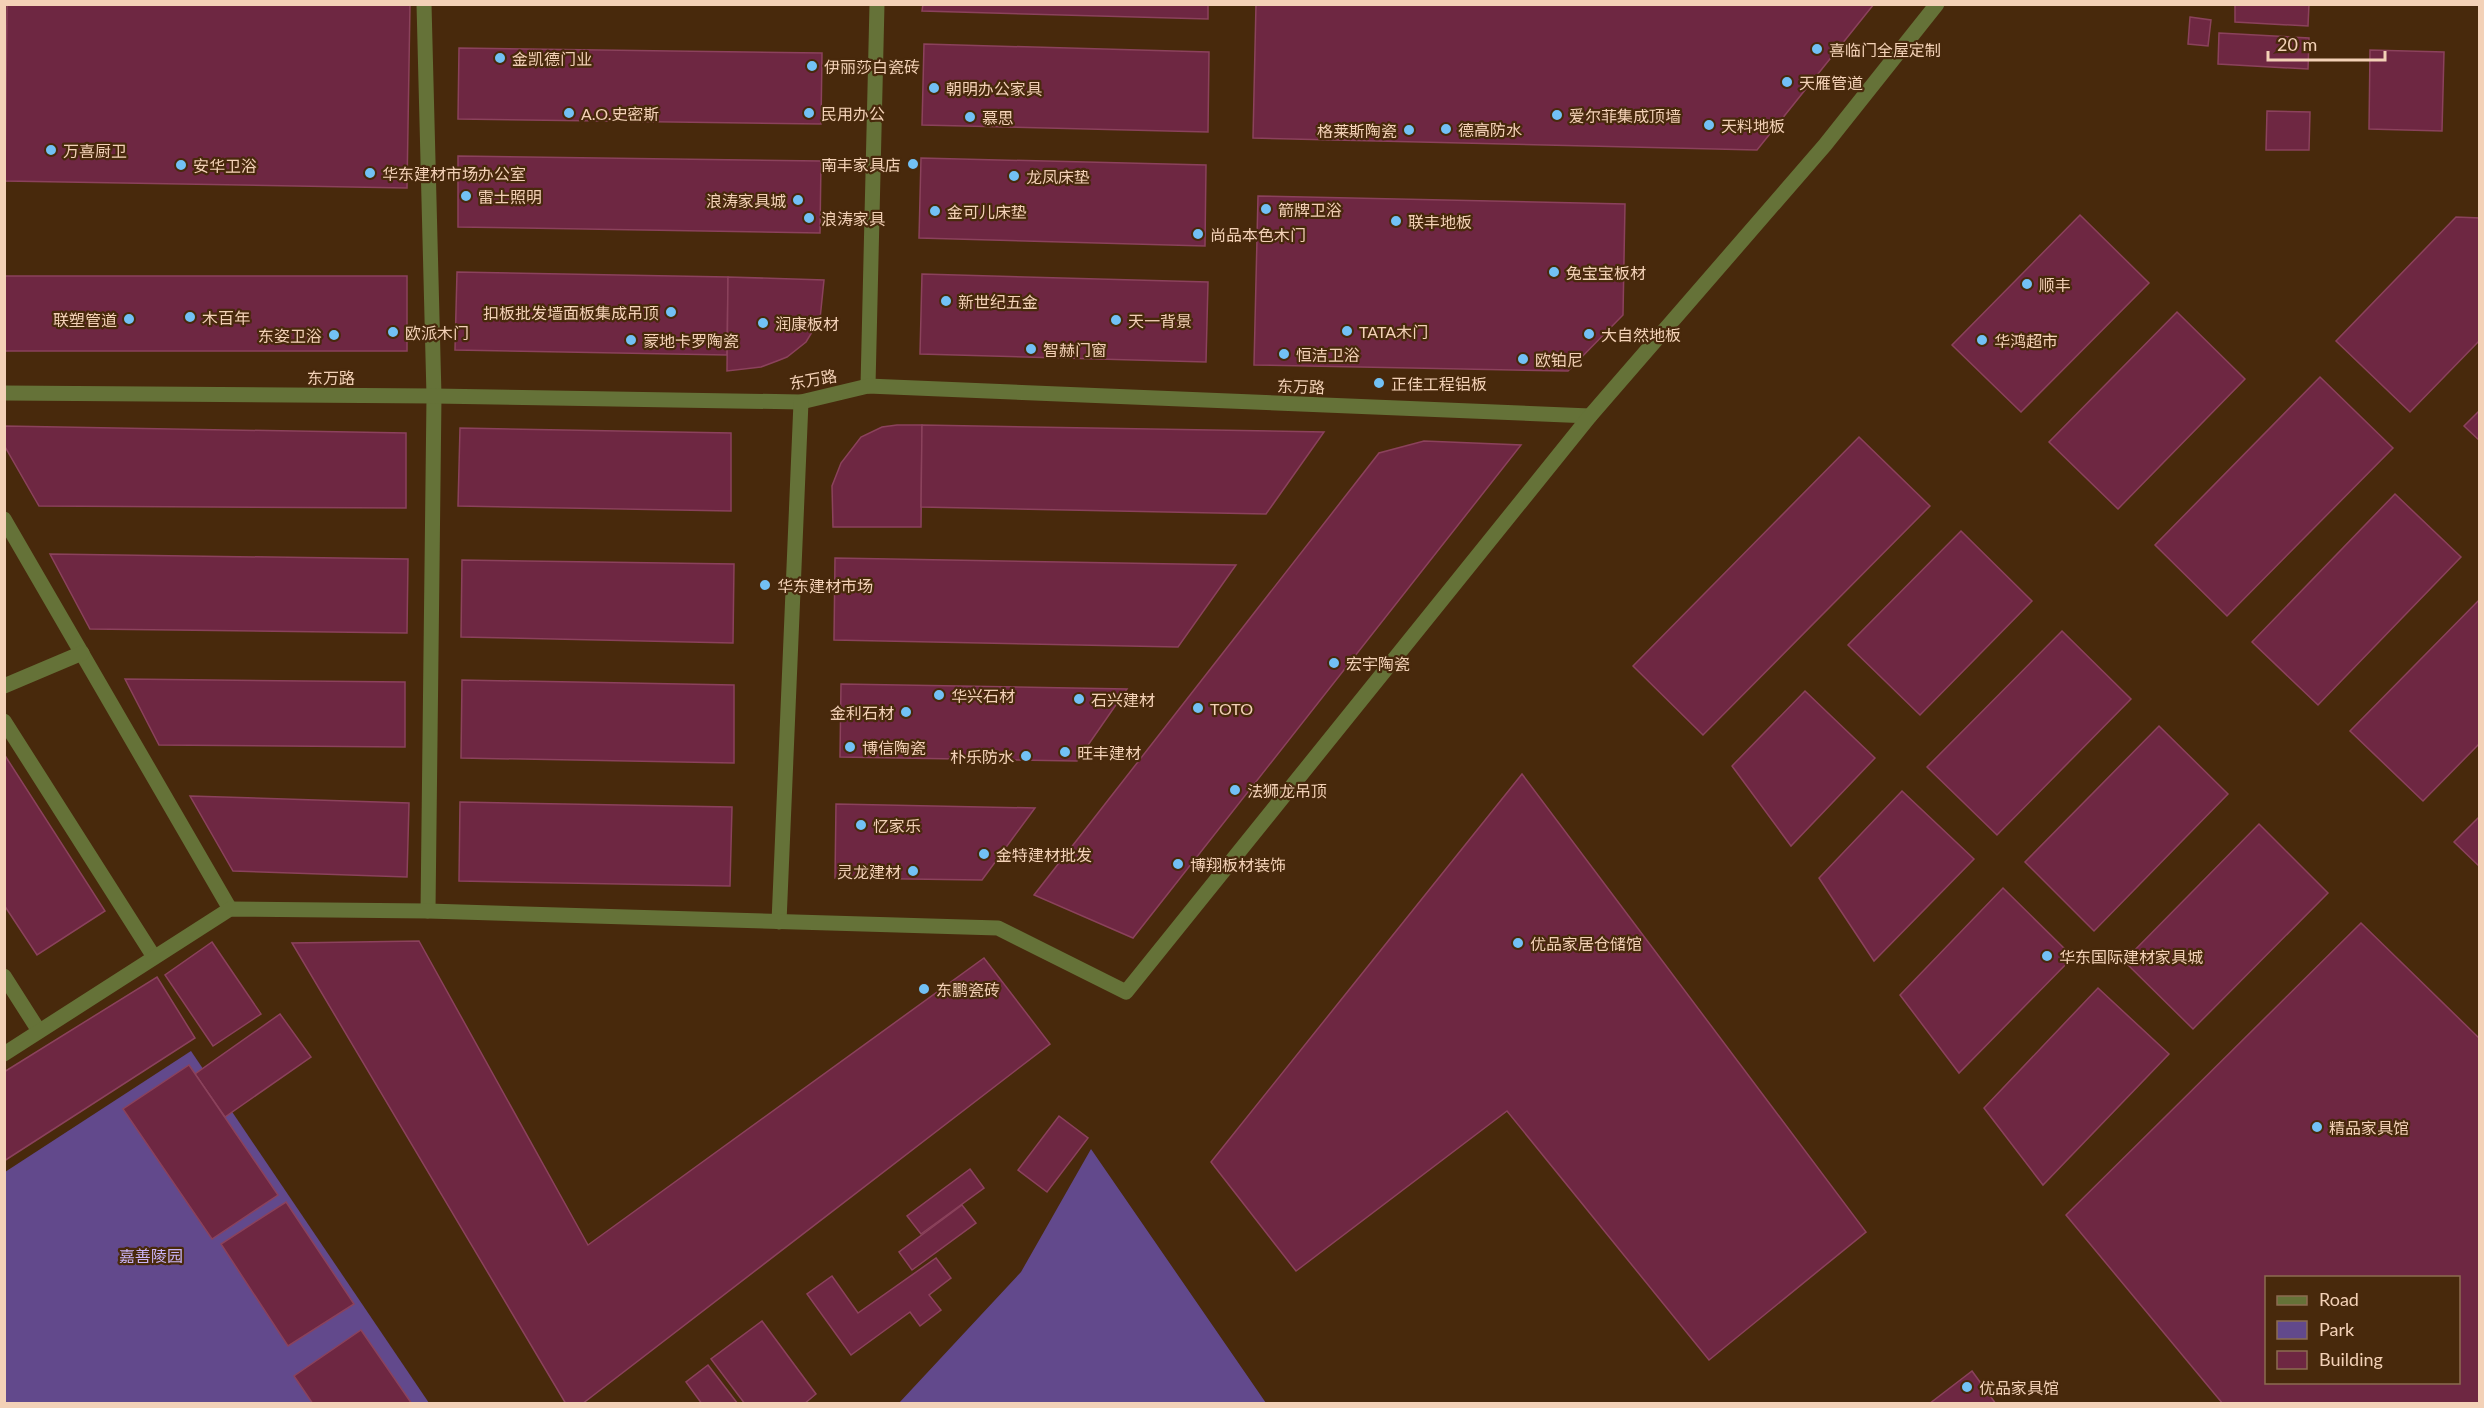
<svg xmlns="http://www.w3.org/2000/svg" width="2484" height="1408" font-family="Lato,'Noto Sans SC',sans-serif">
	<rect width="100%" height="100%" fill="#48290c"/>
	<g fill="#62498c">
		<path d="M191,1051L429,1403L5,1404V1172Z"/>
		<path d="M1091,1149L1266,1403H899L1021,1272Z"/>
	</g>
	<g fill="#6e2742" stroke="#8b425c" stroke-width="1.5" fill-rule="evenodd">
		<path d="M7,4H410L407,188L5,181Z"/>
		<path d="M923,4H1208V19L922,11Z"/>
		<path d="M1256,4H1874L1757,150L1253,138Z"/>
		<path d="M2235,4H2309L2308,26L2235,22Z"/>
		<path d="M2190,17L2211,20L2208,46L2188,44Z"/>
		<path d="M2219,33L2309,38L2308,69L2218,64Z"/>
		<path d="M924,44L1209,52L1208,132L922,125Z"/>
		<path d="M459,48L822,53L821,124L458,119Z"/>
		<path d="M2370,50L2444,52L2442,131L2369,129Z"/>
		<path d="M2267,111L2310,112L2309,150H2266Z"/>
		<path d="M458,156L821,161L820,233L458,227Z"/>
		<path d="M921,158L1206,165L1205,246L919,238Z"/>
		<path d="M1258,196L1625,204L1623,315L1568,371L1254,365Z"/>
		<path d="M2080,215L2149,283L2021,412L1952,345Z"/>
		<path d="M2456,217L2480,218V340L2410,412L2336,341Z"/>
		<path d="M457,272L728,277L727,355L455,350Z"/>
		<path d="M922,274L1208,282L1206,362L920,354Z"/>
		<rect x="4" y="276" width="403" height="75"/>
		<path d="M728,277L824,280L820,319L806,342L787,357L777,361L761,367L727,371Z"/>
		<path d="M2177,312L2245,379L2118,509L2049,442Z"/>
		<path d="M2320,377L2393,448L2227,616L2155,545Z"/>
		<path d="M2480,410V441L2464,426Z"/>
		<path d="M897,425H922L921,527H833L832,486L841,463L861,437L882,427Z"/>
		<path d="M922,425L1324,432L1266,514L921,507Z"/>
		<path d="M4,426L406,433V508L39,506L4,445Z"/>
		<path d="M460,428L731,433V511L458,506Z"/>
		<path d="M1859,437L1930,506L1703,735L1633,666Z"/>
		<path d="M1424,441L1521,445L1133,938L1034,895L1379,453Z"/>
		<path d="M2395,494L2461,557L2318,705L2252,642Z"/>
		<path d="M1961,531L2032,601L1920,715L1848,645Z"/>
		<path d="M50,554L408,559L407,633L90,629Z"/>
		<path d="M835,558L1236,565L1178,647L834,640Z"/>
		<path d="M462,560L734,564L733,643L461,637Z"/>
		<path d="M2480,599V743L2423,801L2350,731Z"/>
		<path d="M2062,631L2131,699L1997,835L1927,767Z"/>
		<path d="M125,679L405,682V747L159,745Z"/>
		<path d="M462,680L734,685V763L461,758Z"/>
		<path d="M841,684L1127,689L1077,761L840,757Z"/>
		<path d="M1805,691L1875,758L1791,846L1732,766Z"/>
		<path d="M2159,726L2228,794L2094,931L2025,862Z"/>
		<path d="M4,754L105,911L37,955L4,905Z"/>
		<path d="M1522,774L1866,1232L1709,1360L1507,1111L1296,1271L1211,1162Z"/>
		<path d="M1902,791L1974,859L1874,961L1819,878Z"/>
		<path d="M190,796L409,803L407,877L233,871Z"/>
		<path d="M460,802L732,807L730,886L459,881Z"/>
		<path d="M836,804L1035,808L982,880L835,878Z"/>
		<path d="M2480,816V867L2454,842Z"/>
		<path d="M2259,824L2328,893L2193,1029L2124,961Z"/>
		<path d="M2003,888L2073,957L1959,1073L1900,995Z"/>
		<path d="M2361,923L2480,1039V1404H2223L2066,1215ZM2266,1278H2458V1382H2266Z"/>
		<path d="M419,941L588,1245L984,958L1050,1044L582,1404H566L292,943Z"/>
		<path d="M212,942L261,1014L213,1046L165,975Z"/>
		<path d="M157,977L195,1038L4,1161V1072Z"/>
		<path d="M2098,988L2169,1054L2043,1185L1984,1108Z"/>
		<path d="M280,1014L311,1057L225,1117L195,1074Z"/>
		<path d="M189,1065L278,1195L212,1239L123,1109Z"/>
		<path d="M1059,1116L1088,1138L1047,1192L1018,1170Z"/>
		<path d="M970,1169L984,1188L921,1234L907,1216Z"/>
		<path d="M286,1202L354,1304L288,1346L221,1244Z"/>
		<path d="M962,1205L976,1223L912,1270L899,1252Z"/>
		<path d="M936,1258L951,1278L929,1295L941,1310L920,1326L910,1312L851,1355L807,1294L832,1276L858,1313Z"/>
		<path d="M762,1321L816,1394L804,1404H745L711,1359Z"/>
		<path d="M361,1330L412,1404H313L294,1376Z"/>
		<path d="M708,1365L738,1404H702L686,1382Z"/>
		<path d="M1972,1371L1996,1404H1929Z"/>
	</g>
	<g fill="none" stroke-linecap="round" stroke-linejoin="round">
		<g stroke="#657238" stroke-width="15">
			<path d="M424,4L434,396L428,911"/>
			<path d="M868,386L877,4"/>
			<path d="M4,393L434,396L801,402L868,386L1590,416"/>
			<path d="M4,519L230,909"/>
			<path d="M4,686L82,653"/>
			<path d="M4,721L154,957"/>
			<path d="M779,922L801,402"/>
			<path d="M4,976L39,1031"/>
			<path d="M4,1054L230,909L428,911L998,928L1126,992L1590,416L1825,145L1937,4"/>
		</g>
	</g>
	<g fill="#72c1f5" stroke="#48290c" stroke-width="2">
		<circle cx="1817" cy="49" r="6"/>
		<circle cx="500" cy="58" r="6"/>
		<circle cx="812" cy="66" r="6"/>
		<circle cx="1787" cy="82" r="6"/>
		<circle cx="934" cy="88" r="6"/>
		<circle cx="569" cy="113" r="6"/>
		<circle cx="809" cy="113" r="6"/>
		<circle cx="1557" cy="115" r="6"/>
		<circle cx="970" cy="117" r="6"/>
		<circle cx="1709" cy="125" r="6"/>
		<circle cx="1446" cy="129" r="6"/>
		<circle cx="1409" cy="130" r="6"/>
		<circle cx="51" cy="150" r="6"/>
		<circle cx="913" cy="164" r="6"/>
		<circle cx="181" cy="165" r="6"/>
		<circle cx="370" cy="173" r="6"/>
		<circle cx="1014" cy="176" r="6"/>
		<circle cx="466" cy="196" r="6"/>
		<circle cx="798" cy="200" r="6"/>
		<circle cx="1266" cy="209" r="6"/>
		<circle cx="935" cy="211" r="6"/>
		<circle cx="809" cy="218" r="6"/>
		<circle cx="1396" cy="221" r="6"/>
		<circle cx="1198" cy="234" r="6"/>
		<circle cx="1554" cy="272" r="6"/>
		<circle cx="2027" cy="284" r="6"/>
		<circle cx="946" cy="301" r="6"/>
		<circle cx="671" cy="312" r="6"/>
		<circle cx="190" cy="317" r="6"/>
		<circle cx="129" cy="319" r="6"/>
		<circle cx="1116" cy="320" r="6"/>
		<circle cx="763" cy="323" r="6"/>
		<circle cx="1347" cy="331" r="6"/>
		<circle cx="393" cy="332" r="6"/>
		<circle cx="1589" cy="334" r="6"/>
		<circle cx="334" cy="335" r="6"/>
		<circle cx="631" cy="340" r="6"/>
		<circle cx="1982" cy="340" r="6"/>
		<circle cx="1031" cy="349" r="6"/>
		<circle cx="1284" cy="354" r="6"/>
		<circle cx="1523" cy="359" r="6"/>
		<circle cx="1379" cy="383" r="6"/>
		<circle cx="765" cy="585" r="6"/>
		<circle cx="1334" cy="663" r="6"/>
		<circle cx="939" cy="695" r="6"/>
		<circle cx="1079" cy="699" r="6"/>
		<circle cx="1198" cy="708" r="6"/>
		<circle cx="906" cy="712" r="6"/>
		<circle cx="850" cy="747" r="6"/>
		<circle cx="1065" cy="752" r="6"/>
		<circle cx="1026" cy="756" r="6"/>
		<circle cx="1235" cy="790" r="6"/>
		<circle cx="861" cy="825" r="6"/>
		<circle cx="984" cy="854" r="6"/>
		<circle cx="1178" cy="864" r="6"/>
		<circle cx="913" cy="871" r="6"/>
		<circle cx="1518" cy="943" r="6"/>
		<circle cx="2047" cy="956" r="6"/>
		<circle cx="924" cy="989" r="6"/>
		<circle cx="2317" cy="1127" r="6"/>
		<circle cx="1967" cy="1387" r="6"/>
	</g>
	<g text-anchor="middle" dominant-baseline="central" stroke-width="4.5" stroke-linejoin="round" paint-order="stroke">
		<g font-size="16" fill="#f3d1b7" stroke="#48290c" text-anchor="start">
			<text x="1829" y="49">喜临门全屋定制</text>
			<text x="512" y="58">金凯德门业</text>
			<text x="824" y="66">伊丽莎白瓷砖</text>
			<text x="1799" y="82">天雁管道</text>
			<text x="946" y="88">朝明办公家具</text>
			<text x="581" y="113">A.O.史密斯</text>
			<text x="821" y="113">民用办公</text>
			<text x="1569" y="115">爱尔菲集成顶墙</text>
			<text x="982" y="117">慕思</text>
			<text x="1721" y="125">天料地板</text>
			<text x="1458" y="129">德高防水</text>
			<text x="1397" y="130" text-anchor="end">格莱斯陶瓷</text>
			<text x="63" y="150">万喜厨卫</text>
			<text x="901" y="164" text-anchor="end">南丰家具店</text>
			<text x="193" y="165">安华卫浴</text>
			<text x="382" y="173">华东建材市场办公室</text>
			<text x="1026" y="176">龙凤床垫</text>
			<text x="478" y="196">雷士照明</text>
			<text x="786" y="200" text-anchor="end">浪涛家具城</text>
			<text x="1278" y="209">箭牌卫浴</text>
			<text x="947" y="211">金可儿床垫</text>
			<text x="821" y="218">浪涛家具</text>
			<text x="1408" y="221">联丰地板</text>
			<text x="1210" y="234">尚品本色木门</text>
			<text x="1566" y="272">兔宝宝板材</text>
			<text x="2039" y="284">顺丰</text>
			<text x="958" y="301">新世纪五金</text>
			<text x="659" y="312" text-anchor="end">扣板批发墙面板集成吊顶</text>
			<text x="202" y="317">木百年</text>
			<text x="117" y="319" text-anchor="end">联塑管道</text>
			<text x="1128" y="320">天一背景</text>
			<text x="775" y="323">润康板材</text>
			<text x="1359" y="331">TATA木门</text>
			<text x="405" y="332">欧派木门</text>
			<text x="1601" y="334">大自然地板</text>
			<text x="322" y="335" text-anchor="end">东姿卫浴</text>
			<text x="643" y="340">蒙地卡罗陶瓷</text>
			<text x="1994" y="340">华鸿超市</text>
			<text x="1043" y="349">智赫门窗</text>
			<text x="1296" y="354">恒洁卫浴</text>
			<text x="1535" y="359">欧铂尼</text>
			<text x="1391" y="383">正佳工程铝板</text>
			<text x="777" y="585">华东建材市场</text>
			<text x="1346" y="663">宏宇陶瓷</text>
			<text x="951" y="695">华兴石材</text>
			<text x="1091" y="699">石兴建材</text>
			<text x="1210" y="708">TOTO</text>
			<text x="894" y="712" text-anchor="end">金利石材</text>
			<text x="862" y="747">博信陶瓷</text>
			<text x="1077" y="752">旺丰建材</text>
			<text x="1014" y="756" text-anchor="end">朴乐防水</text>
			<text x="1247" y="790">法狮龙吊顶</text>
			<text x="873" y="825">忆家乐</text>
			<text x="996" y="854">金特建材批发</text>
			<text x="1190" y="864">博翔板材装饰</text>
			<text x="901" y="871" text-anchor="end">灵龙建材</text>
			<text x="1530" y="943">优品家居仓储馆</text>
			<text x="2059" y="956">华东国际建材家具城</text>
			<text x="936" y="989">东鹏瓷砖</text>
			<text x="2329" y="1127">精品家具馆</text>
			<text x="1979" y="1387">优品家具馆</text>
		</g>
		<g font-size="16" fill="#f3d1b7" stroke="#48290c">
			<text x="331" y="377">东万路</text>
			<text transform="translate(813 379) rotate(-10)">东万路</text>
			<text transform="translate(1301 386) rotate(2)">东万路</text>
		</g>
		<g font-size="16" fill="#cab4f6" stroke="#48290c">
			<text x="151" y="1255">嘉善陵园</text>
		</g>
	</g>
	<rect width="2484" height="1408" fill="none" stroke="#f3d1b7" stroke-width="12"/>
	<rect x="2265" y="1276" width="195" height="108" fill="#48290c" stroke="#8c6c50" stroke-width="1.5"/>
	<rect x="2277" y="1296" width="30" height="9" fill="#657238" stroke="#8c6c50" stroke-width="1.5"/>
	<text x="2319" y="1306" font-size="18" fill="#f3d1b7">Road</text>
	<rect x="2277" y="1321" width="30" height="18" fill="#62498c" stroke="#8c6c50" stroke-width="1.5"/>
	<text x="2319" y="1336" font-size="18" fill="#f3d1b7">Park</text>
	<rect x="2277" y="1351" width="30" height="18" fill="#6e2742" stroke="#8c6c50" stroke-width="1.5"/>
	<text x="2319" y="1366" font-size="18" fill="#f3d1b7">Building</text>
	<path d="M2268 51v9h117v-9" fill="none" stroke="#f3d1b7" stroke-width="3"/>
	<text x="2277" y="51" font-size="18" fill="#f3d1b7" stroke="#48290c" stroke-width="4.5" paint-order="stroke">20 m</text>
</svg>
